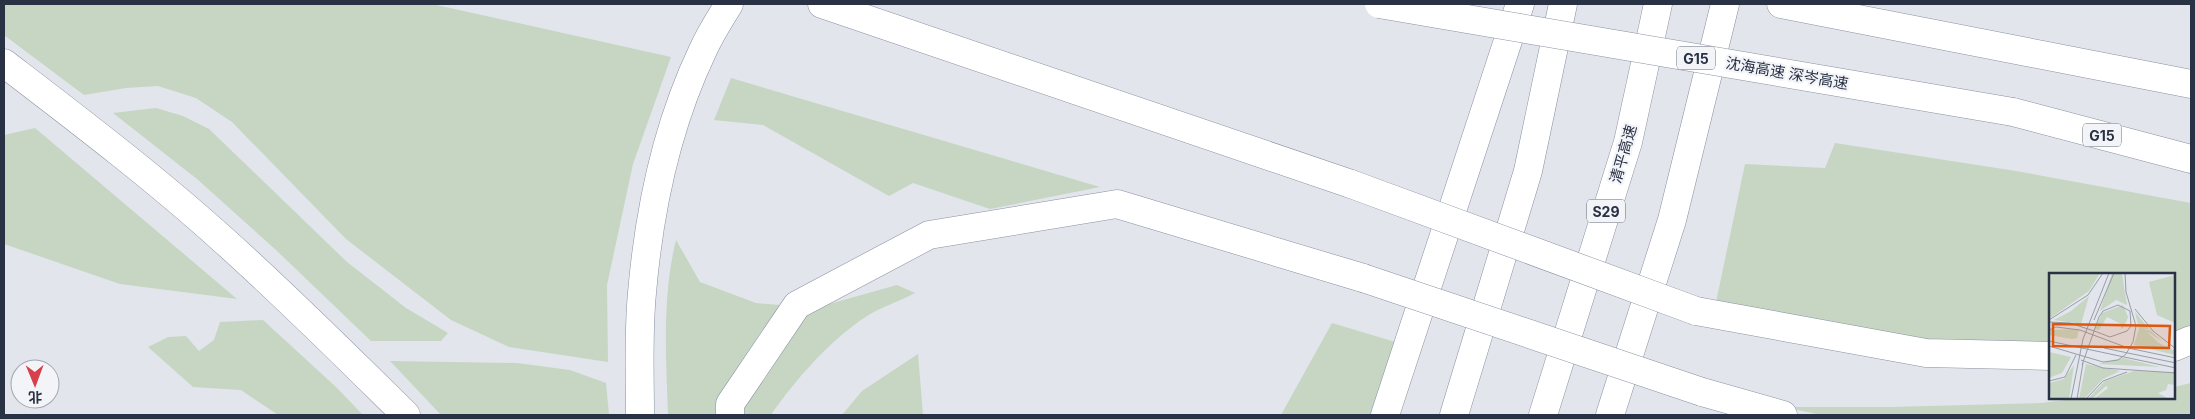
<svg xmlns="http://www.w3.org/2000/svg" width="2195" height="419" font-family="Inter,'Noto Sans SC',sans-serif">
	<rect width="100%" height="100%" fill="#e2e5eb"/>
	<g fill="#c6d6c2">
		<path d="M4,4H432L671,57L633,164L607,285L608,362L509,347L451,320L346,239L232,122L196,98L158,86L126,88L84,95L4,35Z"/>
		<path d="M731,78L1100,187L990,209L913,183L889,196L763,125L714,120Z"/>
		<path d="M156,108L183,116L209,129L347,262L406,308L448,333L441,341H371L276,250L197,179L113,113Z"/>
		<path d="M35,128L237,299L120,284L4,244V135Z"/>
		<path d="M1835,143L2016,171L2191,203V332L2174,336V274H2050V353L1711,326L1745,164L1825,168Z"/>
		<path d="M676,240L700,282L756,303L815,308L897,285L915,293C900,301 881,307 867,316C831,339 795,380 771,415H668C666,357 662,296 676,240Z"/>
		<path d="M263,320L336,387L363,415H278L241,390L193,387L148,347L168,337L186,336L199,351L214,340L220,322Z"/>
		<path d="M1332,323L1402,344L1377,415H1281Z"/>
		<path d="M918,354L923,415H842L862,391Z"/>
		<path d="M390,361L517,363L570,370L606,383L609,415H441Z"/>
		<path d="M2191,383V415H1821L1785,407H1891L2041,403L2082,398H2174V387Z"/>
	</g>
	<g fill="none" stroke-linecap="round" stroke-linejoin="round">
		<g stroke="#8891a3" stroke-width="29">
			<g id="motorway">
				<path d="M822,4L1351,184"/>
				<path d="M1781,4L2191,84"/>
				<path d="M4,63C77,119 151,175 220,237C284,294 345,355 406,415"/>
				<path d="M2013,112L2191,159"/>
				<path d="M1696,311L1926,353L2050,356"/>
				<path d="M2174,347L2191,340"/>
				<path d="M1702,392L1783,415"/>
				<path d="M640,415C640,375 638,334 642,293C649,211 667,125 703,50C710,34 720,19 729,4"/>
				<path d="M730,415V404L797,305L929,235L1117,204L1363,278"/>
				<path d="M1385,415L1520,4"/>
				<path d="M1454,415L1528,171L1563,4"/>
				<path d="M1543,415L1628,142L1658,4"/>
				<path d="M1610,415L1672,220L1725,4"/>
			</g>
		</g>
		<use href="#motorway" stroke="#fff" stroke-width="28"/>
		<g stroke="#8891a3" stroke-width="29" stroke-linecap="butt">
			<g id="motorway-bridge">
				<path d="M1379,4L2013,112"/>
				<path d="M1351,184L1696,311"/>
				<path d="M1363,278L1702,392"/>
			</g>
		</g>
		<use href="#motorway-bridge" stroke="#fff" stroke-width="28"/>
	</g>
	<g text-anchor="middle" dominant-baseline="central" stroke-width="4.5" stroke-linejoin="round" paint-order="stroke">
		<g fill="#f2f4f8" stroke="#656c7a" stroke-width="1">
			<rect x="1677" y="46.5" width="38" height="23" rx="4"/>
			<rect x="2083" y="123.5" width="38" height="23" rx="4"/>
			<rect x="1587" y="199.5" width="38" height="23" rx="4"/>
		</g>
		<g font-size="14" font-weight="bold" fill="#293144">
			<text x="1696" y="58">G15</text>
			<text x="2102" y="135">G15</text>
			<text x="1606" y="211">S29</text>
		</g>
		<g font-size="15" fill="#293144" stroke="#f2f4f8">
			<text transform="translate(1787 73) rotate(10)">沈海高速 深岑高速</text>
			<text transform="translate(1623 154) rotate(-74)">清平高速</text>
		</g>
	</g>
	<g transform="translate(2049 273)">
		<rect width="126" height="126" fill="#e2e5eb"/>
		<path d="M0,0H51L40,18L0,46ZM63,0L73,1L78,32L67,27L51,38ZM126,2L125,8L126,50L108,42L100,9ZM40,23L32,51L5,47L22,38ZM74,32L79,44L75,54L72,56V51L58,44L50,57L46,56L53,40ZM86,39L100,56H92L101,57L114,69L97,58L110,70L126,78V82L85,72L90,56ZM30,56L28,65L23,66L0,62V57ZM0,79L22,84L13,100L0,105ZM74,85L111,94L49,91ZM37,91L71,98L54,106L35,126H30ZM25,92L20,126H2L0,110L15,106ZM85,98L126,99V112L119,111L117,117L109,120L120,126H45L59,115L57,113L43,126H39L56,108Z" fill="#c6d6c2"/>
		<path fill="none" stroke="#989da8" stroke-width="1" d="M86,36L104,58L127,76M0,47L39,22L54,0M45,47L65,0M0,49L21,50L48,59L61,64L78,58L82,53L81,38L69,32L54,38L50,44L33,92M0,57L7,54L31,57L79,75L127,85M0,68L127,95M0,73L54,89L69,87L77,81L84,69L87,53L77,19L76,0M55,75L127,90M32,87L54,95L127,100M0,108L16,104L27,82M22,126L34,66L60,0M28,126L34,90M37,126L54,108L78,99"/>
		<path fill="#de570f" fill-opacity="0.15" stroke="#de570f" stroke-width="2.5" d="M4,51L121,53L120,75L4,73Z"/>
		<rect width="126" height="126" fill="none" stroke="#293144" stroke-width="2.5"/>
	</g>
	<rect width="2195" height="419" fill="none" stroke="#293144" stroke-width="10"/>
	<g transform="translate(35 384) rotate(179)"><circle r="24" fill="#f2f4f8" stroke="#a2a6b0"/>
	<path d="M0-4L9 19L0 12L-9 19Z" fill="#d73f4b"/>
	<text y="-8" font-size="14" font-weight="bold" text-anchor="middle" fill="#293144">北</text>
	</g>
</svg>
